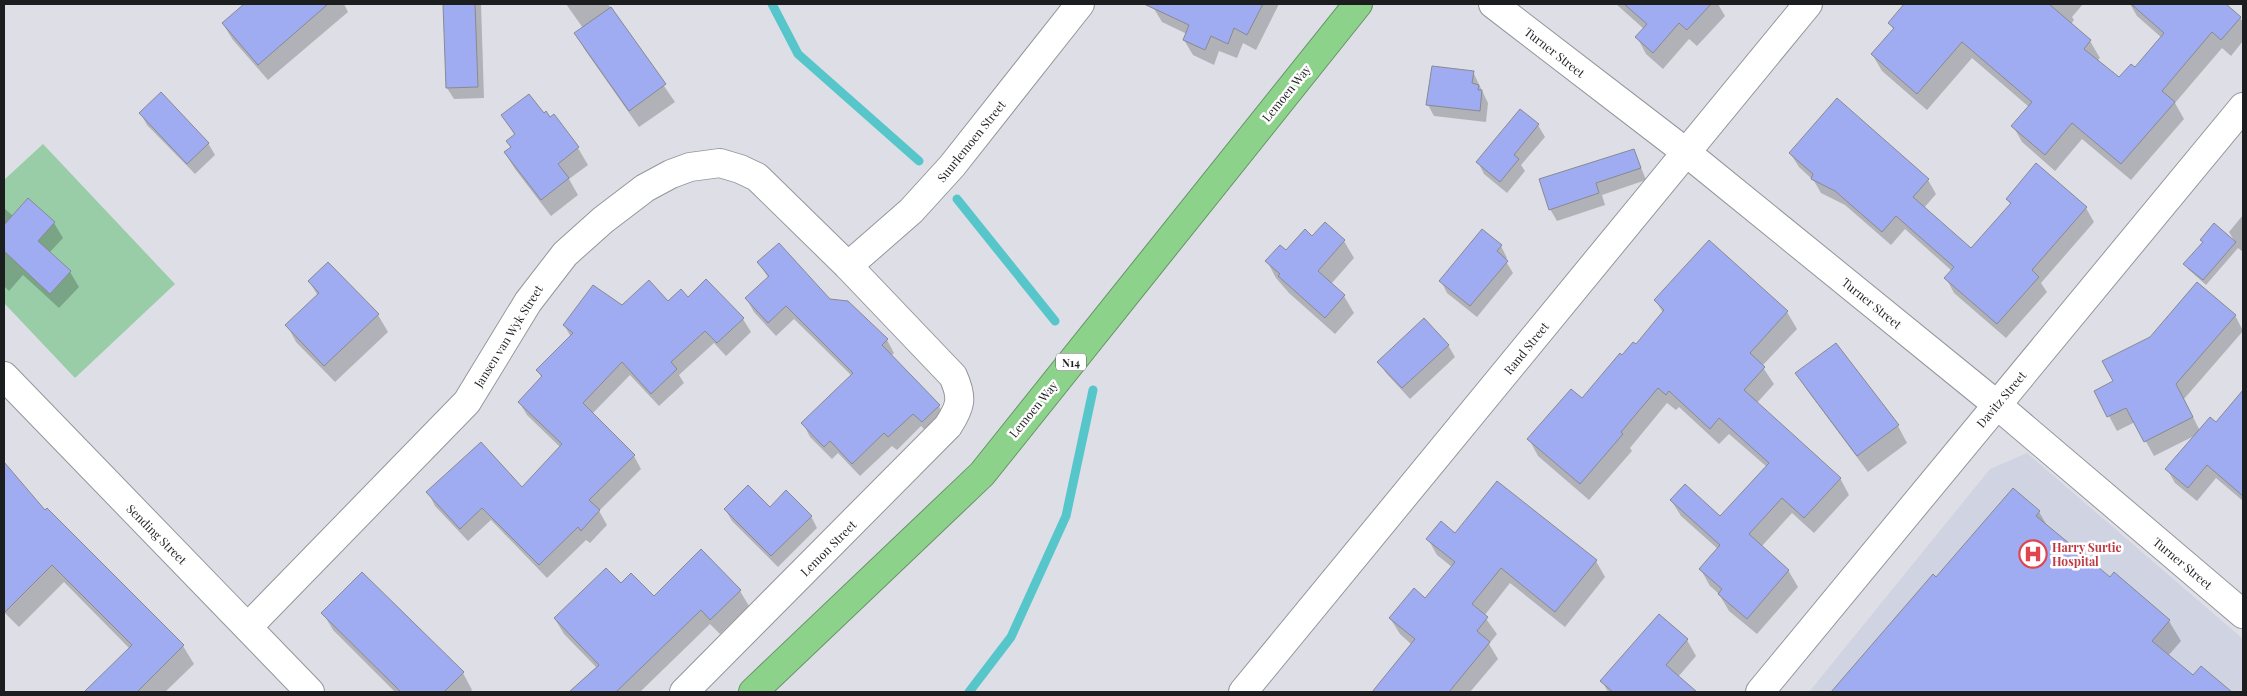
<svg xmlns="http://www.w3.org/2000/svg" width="2247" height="696" font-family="'Playfair Display',serif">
	<rect width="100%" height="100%" fill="#dedfe6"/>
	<path fill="#d0d3e1" d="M2027,453L2243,639V692H1809L1990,469Z"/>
	<path fill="#99cda8" d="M43,144L175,284L75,378L4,303V180Z"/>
	<g fill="#0003">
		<path d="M246,4H344L348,12L268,80L233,40L223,24Z"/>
		<path d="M444,4H481L484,98L454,99L447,88Z"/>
		<path d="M566,4H608L675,102L639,127L585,50L576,33L583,28Z"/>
		<path d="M1154,4H1279L1256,50L1243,43L1237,58L1219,51L1214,65L1193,55L1184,40L1187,34L1162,22L1153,7Z"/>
		<path d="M1616,4H1718L1725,16L1697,46L1689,39L1663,69L1646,54L1637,37L1644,29Z"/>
		<path d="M1905,4H2083L2072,17L2074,20L2071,24L2090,41L2100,58L2097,61L2119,79L2135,69L2162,38L2137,16L2130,4H2224L2240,17L2243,23V41L2231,56L2222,48L2175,103L2184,119L2131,180L2082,139L2055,171L2022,142L2013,126L2029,107L1972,58L1927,110L1882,71L1872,54L1894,30L1889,23Z"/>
		<path d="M1473,72L1488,103L1486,122L1434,116L1428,105Z"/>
		<path d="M141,114L208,143L215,155L195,174L147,125Z"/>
		<path d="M503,116L550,119L554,116L578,148L588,165L569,179L578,195L551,216L515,169L505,153L512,148L515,136Z"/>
		<path d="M1538,125L1545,137L1521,165L1525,171L1507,193L1484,174L1478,162Z"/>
		<path d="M1634,150L1646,180L1602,195L1605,205L1557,221L1550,209Z"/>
		<path d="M1790,153L1928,180L1936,194L1924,208L1971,249L2011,205L2007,199L2086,208L2094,222L2041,283L2047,292L2006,338L1954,293L1946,278L1952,271L1905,229L1891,245L1845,205L1821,193L1814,181L1799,167Z"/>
		<path d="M4,208L13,216L54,223L63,238L49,253L70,272L79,287L59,308L23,275L9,291L4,286Z"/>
		<path d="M2243,215V252L2238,248L2206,285L2188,269L2185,264L2203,243L2202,240L2235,242L2229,232Z"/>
		<path d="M1312,238L1344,241L1354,258L1331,284L1344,296L1354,313L1335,334L1289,293L1276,278L1267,261Z"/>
		<path d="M1709,241L1787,312L1797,329L1762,366L1774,384L1757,403L1840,478L1849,495L1814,533L1792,513L1761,547L1788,570L1798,587L1757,634L1729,611L1719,594L1710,586L1701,570L1718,549L1681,516L1671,500L1721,517L1767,467L1729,434L1719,444L1679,407L1676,410L1667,403L1630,448L1632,451L1589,500L1538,456L1529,439L1582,400L1623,356L1636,346L1663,313L1656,301Z"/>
		<path d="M1501,246L1507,258L1505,260L1513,273L1477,317L1447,293L1441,281Z"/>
		<path d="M758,262L829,300L887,340L894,353L891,356L939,406L946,419L930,435L921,426L897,450L892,446L860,476L838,453L832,459L810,437L803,423L852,376L794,319L776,336L754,312L746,298L769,279Z"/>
		<path d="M328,263L378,315L388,332L335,382L296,342L287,325L318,296L309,281Z"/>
		<path d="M688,298L743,319L751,332L726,356L714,343L679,375L684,383L659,406L630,375L592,414L634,456L641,469L599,511L607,525L590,543L586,540L547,578L491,520L468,541L435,506L428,492L522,489L560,447L527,415L519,402L542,378L537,370L571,337L564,325L622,307Z"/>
		<path d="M2235,315L2243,331L2184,399L2200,431L2216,424L2243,392V501L2216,478L2197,501L2175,483L2167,469L2196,435L2154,456L2135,422L2117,431L2096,392Z"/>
		<path d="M1836,344L1898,426L1907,443L1868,472L1807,390L1797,374Z"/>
		<path d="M1448,345L1455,357L1410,399L1386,373L1379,362Z"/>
		<path d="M4,464L44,512L183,646L194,664L165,692H87L130,649L64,582L19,627L4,612Z"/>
		<path d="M725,509L811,516L817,528L778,567L732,521Z"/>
		<path d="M2039,512L2048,527L2110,579L2169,621L2181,641L2168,656L2193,677L2201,667L2230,692H1832L1933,576L1936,578Z"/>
		<path d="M1455,535L1596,561L1605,577L1565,627L1510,583L1484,616L1497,634L1489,644L1498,659L1470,692H1374L1412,645L1400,634L1390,618L1426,600L1452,567L1437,555L1428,539Z"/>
		<path d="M621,585L654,598L740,591L749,606L720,634L710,624L640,692H571L597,668L564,634L555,619Z"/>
		<path d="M323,613L463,673L472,690L470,692H395L333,630Z"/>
		<path d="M1659,616L1687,640L1696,656L1678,677L1694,692H1608L1602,681Z"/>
	</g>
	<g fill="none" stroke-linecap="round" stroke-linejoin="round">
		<g stroke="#57c6ca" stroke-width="9">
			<path d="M772,4L798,54L919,161"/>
			<path d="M957,199L1055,321"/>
			<path d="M969,692L1011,637L1066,516L1093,390"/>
		</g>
	</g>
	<g fill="#9facf1" stroke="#888a90">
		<path d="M244,4H328L258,65L222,23Z"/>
		<path d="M443,4H475L478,87L446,88Z"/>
		<path d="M1144,4H1263L1247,35L1234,28L1228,44L1211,36L1205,50L1183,40L1189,25Z"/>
		<path d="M1624,4H1711L1687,30L1679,23L1653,53L1635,37L1647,24Z"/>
		<path d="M1904,4H2049L2091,40L2084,49L2119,77L2131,64L2135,67L2164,33L2131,4H2226L2241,17L2221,40L2212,32L2162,91L2175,102L2121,164L2072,123L2045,155L2011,126L2032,102L1962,42L1917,94L1871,54L1894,28L1888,23Z"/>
		<path d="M611,7L666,84L629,111L574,33Z"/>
		<path d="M1432,66L1474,71L1472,83L1479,85L1478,90H1482L1480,111L1426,105Z"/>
		<path d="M161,92L209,143L187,164L139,113Z"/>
		<path d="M529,94L544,113L546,111L550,117L554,114L579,147L558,164L569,178L541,200L504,152L511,147L506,141L515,134L501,115Z"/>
		<path d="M1837,98L1929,179L1913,197L1971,248L2011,203L2006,199L2036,163L2087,207L2032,270L2039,277L1997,324L1944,278L1954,267L1896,216L1882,232L1835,191L1811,179L1813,174L1789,153Z"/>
		<path d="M1520,109L1539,124L1514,155L1519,159L1500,182L1476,162Z"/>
		<path d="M1634,149L1641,168L1596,183L1599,193L1549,210L1539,179Z"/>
		<path d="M28,198L55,222L38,241L71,271L50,294L4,251V225Z"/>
		<path d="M1325,222L1345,240L1318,271L1345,295L1325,318L1278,276L1280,274L1265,261L1280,245L1286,250L1305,229L1312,236Z"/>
		<path d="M2214,223L2236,242L2203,280L2183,264L2203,242L2200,240Z"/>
		<path d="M1482,229L1502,245L1497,251L1508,261L1470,306L1439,281Z"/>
		<path d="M1709,240L1788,311L1750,353L1765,367L1744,390L1841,478L1804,518L1782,498L1749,534L1789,570L1747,619L1718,594L1722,589L1699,569L1720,545L1670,500L1685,484L1720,516L1769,463L1719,418L1710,429L1669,391L1666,395L1658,388L1621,432L1623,434L1580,484L1527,439L1571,389L1582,398L1620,353L1622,355L1633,342L1636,344L1664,310L1654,300Z"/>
		<path d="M779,243L830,299L848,301L888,339L882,345L940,405L922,422L913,414L888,437L884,433L852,464L830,441L824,447L801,423L853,373L786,306L768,323L745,298L769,276L757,262Z"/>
		<path d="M328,262L379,314L324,366L285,325L319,293L308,281Z"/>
		<path d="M706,279L744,318L717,343L705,331L671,362L677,369L651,394L622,362L583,403L635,455L589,500L600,510L581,531L578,527L539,565L482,508L460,529L426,492L481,442L522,487L562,444L518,402L542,376L536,370L573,333L563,325L593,285L622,305L649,280L668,301L681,289L688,297Z"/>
		<path d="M2197,282L2236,315L2176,384L2193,417L2144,442L2126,408L2107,417L2094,391L2113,381L2102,361L2150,337Z"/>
		<path d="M1424,318L1449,345L1402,388L1377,362Z"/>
		<path d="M1836,343L1899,425L1857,456L1795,373Z"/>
		<path d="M2243,390V496L2207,465L2188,488L2165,469L2210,417L2216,422Z"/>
		<path d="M4,462L45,510L47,508L184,645L137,692H84L132,645L52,565L4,613Z"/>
		<path d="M1497,481L1597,560L1555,612L1501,568L1472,604L1488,617L1477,631L1490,642L1449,692H1372L1415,639L1389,618L1414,588L1425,598L1455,562L1426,539L1441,521L1455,533Z"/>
		<path d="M748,485L770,507L786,490L812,516L771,556L724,509Z"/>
		<path d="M2013,488L2040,511L2036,516L2110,577L2114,572L2170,620L2152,641L2193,675L2201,666L2232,692H1831L1933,574L1936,577Z"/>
		<path d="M701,549L741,590L710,620L701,610L616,692H569L599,665L554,618L606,568L621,583L631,573L654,596Z"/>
		<path d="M362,572L464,672L444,692H401L321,613Z"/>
		<path d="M1659,614L1688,639L1666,665L1697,692H1613L1600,681Z"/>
	</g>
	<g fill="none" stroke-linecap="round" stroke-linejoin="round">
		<g stroke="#94969c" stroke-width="30">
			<g id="minor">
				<path d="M1493,4L1687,153L1996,404L2243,614"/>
				<path d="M848,266L911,211L952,166L1080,4"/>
				<path d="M4,376L310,692"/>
				<path d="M248,627L467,402L528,302L565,254L603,220L645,188L671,174L690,167L720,163L740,169L757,177L848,266L953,376C963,398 961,406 948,426L684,692"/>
				<path d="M1243,692L1808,4"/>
				<path d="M1760,692L2243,107"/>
			</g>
		</g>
		<g stroke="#659365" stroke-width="30">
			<path id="highway" d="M753,692L982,474L1358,4"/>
		</g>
		<use href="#minor" stroke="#fff" stroke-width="28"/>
		<use href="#highway" stroke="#8dd28b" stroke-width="28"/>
	</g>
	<defs>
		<g id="hospital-ring" transform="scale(1.4375)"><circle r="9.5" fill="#fff" stroke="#e0444e" stroke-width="1.5"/><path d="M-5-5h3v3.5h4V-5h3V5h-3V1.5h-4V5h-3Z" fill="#e0444e"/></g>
	</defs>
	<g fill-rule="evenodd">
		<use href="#hospital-ring" x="2033" y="554"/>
	</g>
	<g text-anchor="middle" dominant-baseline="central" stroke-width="5" stroke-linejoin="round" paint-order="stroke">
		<rect fill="#fff" stroke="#606162" stroke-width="1" x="1056" y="353.5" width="30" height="17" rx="4"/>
		<g font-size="11" font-weight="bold" fill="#1c1d1f">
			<text x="1071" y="362">N14</text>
		</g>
		<g font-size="12" fill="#1c1d1f" stroke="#fff">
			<text transform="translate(1555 52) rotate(38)">Turner Street</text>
			<text transform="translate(1286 93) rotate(-51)">Lemoen Way</text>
			<text transform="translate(971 141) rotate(-51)">Suurlemoen Street</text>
			<text transform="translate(1872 303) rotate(39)">Turner Street</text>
			<text transform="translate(508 336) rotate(-58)">Jansen van Wyk Street</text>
			<text transform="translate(1526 348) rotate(-51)">Rand Street</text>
			<text transform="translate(2001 399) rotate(-50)">Davitz Street</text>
			<text transform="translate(1033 409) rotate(-51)">Lemoen Way</text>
			<text transform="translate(157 534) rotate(45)">Sending Street</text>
			<text transform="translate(828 548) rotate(-45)">Lemon Street</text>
			<text transform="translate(2183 563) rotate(40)">Turner Street</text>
		</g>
		<g font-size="12" font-weight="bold" fill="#be3a42" stroke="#fff" text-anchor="start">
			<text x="2052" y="547">Harry Surtie<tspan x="2052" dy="14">Hospital</tspan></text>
		</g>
	</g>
	<rect width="2247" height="696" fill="none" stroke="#1c1d1f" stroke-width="10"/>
</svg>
